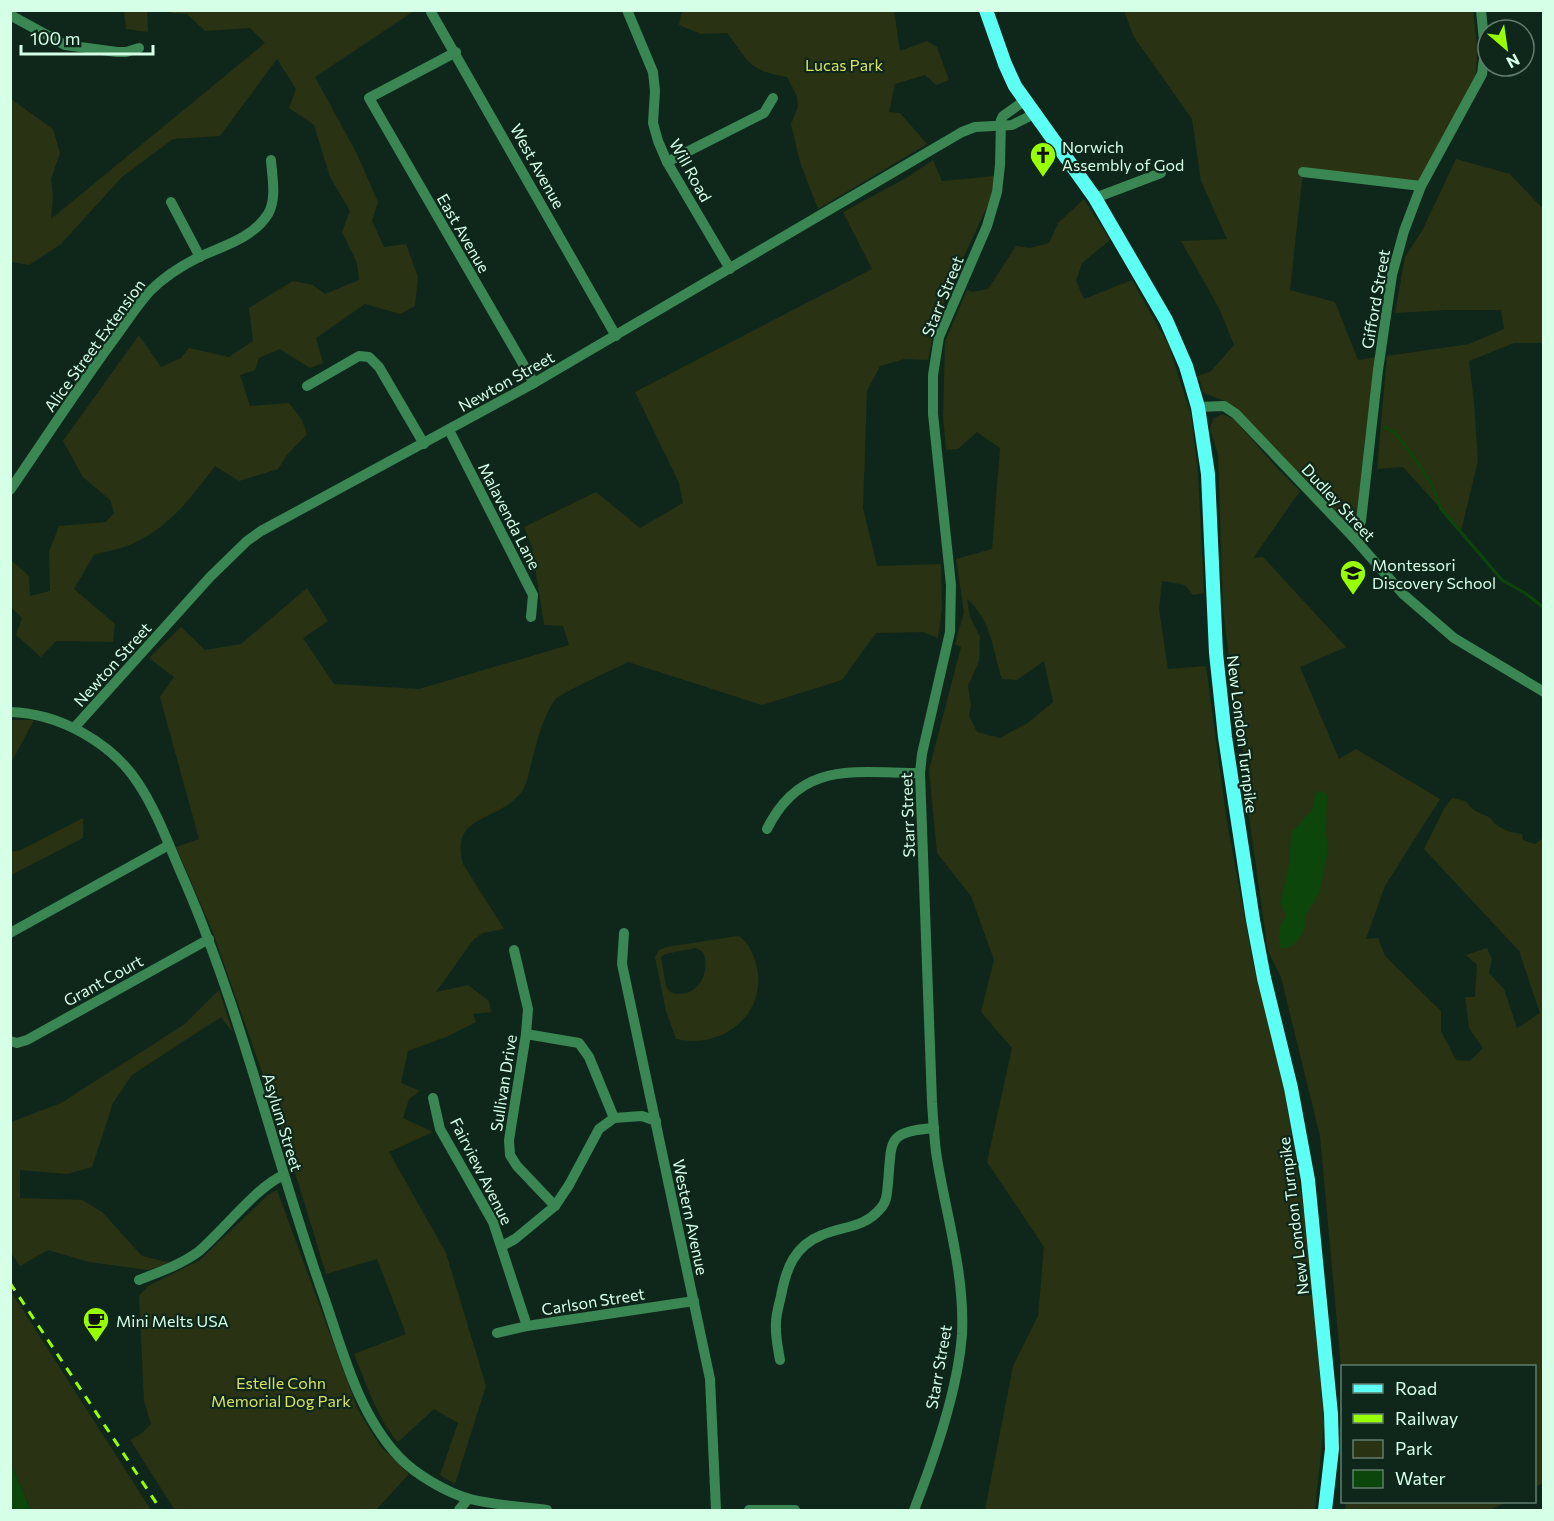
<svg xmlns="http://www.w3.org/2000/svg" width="1554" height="1521" font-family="Commissioner,sans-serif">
	<rect width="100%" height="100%" fill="#0f271b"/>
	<g fill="#293212" fill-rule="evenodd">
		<path d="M685,10L894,11L900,51L927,41L937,47L949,80L936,85L925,75L895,84L889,112L900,113L927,144L818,209L800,162L791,124L798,107L797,96L787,77C748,70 750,63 727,33L701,34L679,25L681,14Z"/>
		<path d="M124,11H147L148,32L126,29Z"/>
		<path d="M169,11H414L315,77L356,152L378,202L372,221L384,247L406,244L418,277L415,306L400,314L365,304L316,338L323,363L310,368L280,349L259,358L255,370L240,375L250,406L289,403L302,420L307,434L287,455L278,469L239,481L215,466C192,497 170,526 134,543C122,549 107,551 94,555L74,589L115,624L113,642L56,641L41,657L16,635L22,618L11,607V560L29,576L30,596L50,591L49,552L59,526L106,522L114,513L110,500L83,477L63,441L139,335L161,367L181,358L189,348L229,357L253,341L249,308L293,281L313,285L325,294L359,280L357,263L342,232L350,211L330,177L314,125L289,108L296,89L277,59L220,136L173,139L122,177L61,244L29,265L11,262V99L53,129L60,153L51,179L53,197L51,219L265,43L250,28L205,31L187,14L172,13Z"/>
		<path d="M1124,11H1473L1477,45L1476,77L1414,190L1303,172L1290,290L1335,302L1358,360L1376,357L1365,439L1357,515L1353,520H1340L1237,409L1225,401L1204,393L1198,376L1211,371L1234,345L1219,308L1181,241L1227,239L1201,181L1192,119L1134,37Z"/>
		<path d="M1456,159L1510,174L1544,210L1543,343H1514L1469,361L1474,402L1478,461L1461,531L1403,467L1377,469L1387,356L1469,344L1504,329L1501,310H1447L1395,313L1405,257L1422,231Z"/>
		<path d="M933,160L942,181L995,176L989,203L957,271L935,325L928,360L905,359L880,366L867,391L863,508L877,566L941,564L942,608L938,638L923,632L876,633L842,680L762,705L628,662C617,668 560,693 555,700C543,716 536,745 531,764C528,775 527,786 520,794C495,823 450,814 463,864L504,929L483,933L474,939L436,992L468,985L489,1001L491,1012L473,1014L476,1022L446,1037L408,1051L401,1083L420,1091L409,1099L403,1118L433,1132L389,1152L446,1253L486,1386L455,1484L440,1475L458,1423L434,1409L398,1442C377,1418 366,1383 354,1354L406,1334L377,1259L326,1274L280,1123L212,930L176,847L199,839L160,697L174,677L149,658L181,627L205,650L241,644L307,588L328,621L303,638L334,684L419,689L569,645L563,626L544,625L532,547L524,527L596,492L640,528L683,503L679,483L635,392L872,269L843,212L908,177Z"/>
		<path d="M1084,199L1110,240L1082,263L1076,281L1084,299L1132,280L1169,346L1191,415L1198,472L1204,593L1193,595L1185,585L1162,581L1159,609L1168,669L1206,666L1227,822L1253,962L1282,1075L1308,1238L1324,1424L1315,1510H985L1013,1366L1038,1316L1044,1247L987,1162L1012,1048L981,1012L994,960L971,896L937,853L929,770L961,647L955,644L964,612L956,559L992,549L1000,448L977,432L958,449L946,450L943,416L945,342L967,290L972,292L988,289L1016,246L1030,248L1049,243L1058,223ZM967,599C992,621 992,648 1002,679L1017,680L1044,661L1053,702L1029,722L1000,738L977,732L969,716L971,705L968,686L979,661L980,637L970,617Z"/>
		<path d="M1222,414L1234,419L1277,468L1300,491L1253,558L1263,557L1346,647L1300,667L1339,759L1356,749L1440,799L1385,886L1366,939L1378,938L1385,956L1441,1011V1031L1456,1060L1470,1061L1483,1048L1469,1028L1465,997H1475L1477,965L1466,955L1487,948L1492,959L1489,973L1504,989L1517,1028L1540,1013L1519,951L1424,849L1444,809L1452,798L1466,801C1473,812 1478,812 1489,817C1492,819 1493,822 1495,824C1503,830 1512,833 1522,834L1523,840L1535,844L1543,838L1544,1483L1535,1487L1534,1366H1342V1378L1320,1136L1281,977L1268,952L1249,817L1240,713L1232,683L1223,608L1218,454L1210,429L1213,419Z"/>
		<path d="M11,720H34L11,763Z"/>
		<path d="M83,818V838L11,875V852L21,850Z"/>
		<path d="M738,936C745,939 749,946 752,953C776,1005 728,1051 676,1039L666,1011L655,957L659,950L666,947ZM696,948L703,952C712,975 695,1001 670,992L666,986L661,957L665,954Z"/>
		<path d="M219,990L233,1033L221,1017L132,1075L113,1103L92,1167L67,1174L20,1170V1198L82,1200L102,1212L142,1256L171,1263L148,1270L89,1262L48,1250L20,1266L11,1253V1122L61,1103L185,1024Z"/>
		<path d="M277,1190L358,1410L380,1446L409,1474L376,1510H175L130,1440L142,1433L151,1424L144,1401L139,1296L148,1286L200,1260L268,1195Z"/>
		<path d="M10,1290L151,1510H31L11,1464Z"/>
		<path d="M1346,1502H1507L1489,1510H1345Z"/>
	</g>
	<g fill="#0d460a">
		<path d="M1323,791L1327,795L1326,833L1328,846L1325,867L1319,893L1306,915L1305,927L1301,935L1293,945L1286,948H1279V929L1286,915L1280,903L1289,864L1291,833L1312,810L1316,793Z"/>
		<path d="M11,1464L31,1510H11Z"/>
	</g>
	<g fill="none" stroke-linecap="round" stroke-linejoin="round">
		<path stroke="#0d460a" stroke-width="3" d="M1384,427L1395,433L1405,445L1431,483L1441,509L1502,580L1525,593L1544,608"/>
		<g stroke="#3a8754" stroke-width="10">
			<path d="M627,10L653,72L655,91L653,123L658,141L667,162L730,269"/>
			<path d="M431,12L616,336"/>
			<path d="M10,15L65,45L117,52H126L139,48"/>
			<path d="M456,52L369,98L534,383"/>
			<path d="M667,162L764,113L773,98"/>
			<path d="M1303,172L1421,186"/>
			<path d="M1095,198L1161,173"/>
			<path d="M171,202L200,257"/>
			<path d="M307,386L359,356L369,357L379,367L424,444"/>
			<path d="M1198,407L1224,406L1236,414L1353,537L1403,594L1454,638L1544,692"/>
			<path d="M449,430L533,595L531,617"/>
			<path d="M10,490C45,439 78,388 114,339C126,323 137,305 150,291C164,277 181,266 199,257C223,246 253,238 268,214C277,199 272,176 271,160"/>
			<path d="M1353,537L1361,521L1378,370L1392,275L1404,231L1421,186L1482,74L1485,51L1481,10"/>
			<path d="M10,712C59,713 112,743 138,783C158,813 170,849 185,882C243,1016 275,1160 324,1297C343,1352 358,1413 399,1457C415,1474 447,1493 470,1499C495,1505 522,1507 547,1510"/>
			<path d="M74,728L210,577L247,541L261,531L534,383L962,132L975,127L1012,125L1034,114"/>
			<path d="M767,829C801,760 854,773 920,773"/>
			<path d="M10,933L169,845"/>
			<path d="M624,933L622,964L710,1379L716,1510"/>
			<path d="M514,950L528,1009L526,1034L509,1140L510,1155L517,1166L555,1206"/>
			<path d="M526,1034L579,1043L589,1057L614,1118"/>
			<path d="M10,1041L17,1043L27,1040L209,939"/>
			<path d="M433,1098L440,1129L493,1222L527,1326"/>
			<path d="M502,1246L515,1239L555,1206L569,1185L599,1129L614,1118L642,1116L656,1121"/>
			<path d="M139,1280C159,1272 180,1265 198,1252C222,1232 257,1186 284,1175"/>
			<path d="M497,1333L527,1326L694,1301"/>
			<path d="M780,1360C778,1348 775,1335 776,1323C776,1314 779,1305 781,1296C786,1269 794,1246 822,1235C843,1226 864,1228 880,1209C887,1202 887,1193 888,1183C892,1140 886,1132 934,1128"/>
			<path d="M459,1510L468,1499"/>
			<path d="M749,1510H795"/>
			<path d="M914,1510C934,1458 958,1390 962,1334C965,1272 945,1212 936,1152C934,1135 933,1118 932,1102L920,773L922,754L950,632L951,585L933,414V375L939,337L987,226L997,192L1000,165L1001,120L1003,116L1024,101"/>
		</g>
		<path stroke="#5dfff4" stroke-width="14" d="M986,10L1005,64L1015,86L1095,198L1166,320L1186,366L1198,407L1208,474L1216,653L1225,737L1253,920L1264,978L1291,1088L1308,1180L1331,1414L1332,1449L1325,1510"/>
		<path stroke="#98ff02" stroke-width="3" stroke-dasharray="9 8" stroke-linecap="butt" d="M10,1283L161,1510"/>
	</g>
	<defs>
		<g id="church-pin" transform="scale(1.35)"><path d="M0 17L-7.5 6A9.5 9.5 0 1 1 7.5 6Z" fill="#98ff02" stroke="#0f271b"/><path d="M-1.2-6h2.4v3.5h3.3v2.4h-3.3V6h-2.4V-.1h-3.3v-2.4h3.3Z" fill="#111"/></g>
		<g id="school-pin" transform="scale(1.35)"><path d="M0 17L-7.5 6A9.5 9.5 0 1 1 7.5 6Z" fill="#98ff02" stroke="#0f271b"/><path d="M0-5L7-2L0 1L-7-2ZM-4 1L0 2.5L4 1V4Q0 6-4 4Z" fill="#111"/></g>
		<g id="cafe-pin" transform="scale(1.35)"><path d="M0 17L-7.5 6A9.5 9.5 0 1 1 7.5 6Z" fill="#98ff02" stroke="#0f271b"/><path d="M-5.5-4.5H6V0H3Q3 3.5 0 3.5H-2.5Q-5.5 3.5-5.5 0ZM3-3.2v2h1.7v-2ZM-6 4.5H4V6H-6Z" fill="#111"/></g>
	</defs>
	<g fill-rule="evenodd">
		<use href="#church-pin" x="1043" y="155"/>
		<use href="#school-pin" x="1353" y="573"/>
		<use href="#cafe-pin" x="96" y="1320"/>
	</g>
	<g text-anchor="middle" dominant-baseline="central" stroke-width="4.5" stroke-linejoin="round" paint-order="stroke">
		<g font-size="16" fill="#dae15f" stroke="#0f271b">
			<text x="844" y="64">Lucas Park</text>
			<text x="281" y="1382">Estelle Cohn<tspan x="281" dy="18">Memorial Dog Park</tspan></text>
		</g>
		<g font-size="16" fill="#d6ffe7" stroke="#0f271b" text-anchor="start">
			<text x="1062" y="146">Norwich<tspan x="1062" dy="18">Assembly of God</tspan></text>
			<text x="1372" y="564">Montessori<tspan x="1372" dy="18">Discovery School</tspan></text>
			<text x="116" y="1320">Mini Melts USA</text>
		</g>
		<g font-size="16" fill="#d6ffe7" stroke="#0f271b">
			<text transform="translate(538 166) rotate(61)">West Avenue</text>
			<text transform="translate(691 170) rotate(61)">Will Road</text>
			<text transform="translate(464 233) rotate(60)">East Avenue</text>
			<text transform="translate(942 296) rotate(-68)">Starr Street</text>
			<text transform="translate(1375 299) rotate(-80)">Gifford Street</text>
			<text transform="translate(94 345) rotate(-54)">Alice Street Extension</text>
			<text transform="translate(506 381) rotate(-29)">Newton Street</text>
			<text transform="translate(1339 502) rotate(47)">Dudley Street</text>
			<text transform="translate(510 516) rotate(63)">Malavenda Lane</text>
			<text transform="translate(112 664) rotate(-48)">Newton Street</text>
			<text transform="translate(1243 734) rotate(83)">New London Turnpike</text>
			<text transform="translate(907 815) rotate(-92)">Starr Street</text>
			<text transform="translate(103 980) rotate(-29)">Grant Court</text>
			<text transform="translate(503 1083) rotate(-81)">Sullivan Drive</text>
			<text transform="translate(283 1122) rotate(73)">Asylum Street</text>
			<text transform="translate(482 1171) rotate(63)">Fairview Avenue</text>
			<text transform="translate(1293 1216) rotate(-97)">New London Turnpike</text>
			<text transform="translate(691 1217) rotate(78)">Western Avenue</text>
			<text transform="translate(593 1301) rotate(-9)">Carlson Street</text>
			<text transform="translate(938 1367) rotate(-80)">Starr Street</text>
		</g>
	</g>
	<rect width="1554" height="1521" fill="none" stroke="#d6ffe7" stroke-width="24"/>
	<rect x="1341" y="1365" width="195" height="138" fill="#0f271b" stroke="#5f7d6d" stroke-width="1.5"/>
	<rect x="1353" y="1384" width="30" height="9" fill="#5dfff4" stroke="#5f7d6d" stroke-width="1.5"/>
	<text x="1395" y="1395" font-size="18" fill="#d6ffe7">Road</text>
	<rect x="1353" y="1414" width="30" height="9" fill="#98ff02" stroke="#5f7d6d" stroke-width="1.5"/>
	<text x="1395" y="1425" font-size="18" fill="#d6ffe7">Railway</text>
	<rect x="1353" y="1440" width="30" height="18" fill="#293212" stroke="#5f7d6d" stroke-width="1.5"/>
	<text x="1395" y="1455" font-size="18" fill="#d6ffe7">Park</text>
	<rect x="1353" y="1470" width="30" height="18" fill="#0d460a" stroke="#5f7d6d" stroke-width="1.5"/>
	<text x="1395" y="1485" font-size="18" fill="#d6ffe7">Water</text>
	<g transform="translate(1506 48) rotate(151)"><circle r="28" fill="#0f271b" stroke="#5f7d6d" stroke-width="1.5"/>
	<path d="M0-4.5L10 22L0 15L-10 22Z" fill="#98ff02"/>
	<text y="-9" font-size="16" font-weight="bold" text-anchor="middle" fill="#d6ffe7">N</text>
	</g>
	<path d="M21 45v9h132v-9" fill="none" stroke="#d6ffe7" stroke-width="3"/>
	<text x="30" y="45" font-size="18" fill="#d6ffe7" stroke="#0f271b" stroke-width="4.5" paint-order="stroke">100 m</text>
</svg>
